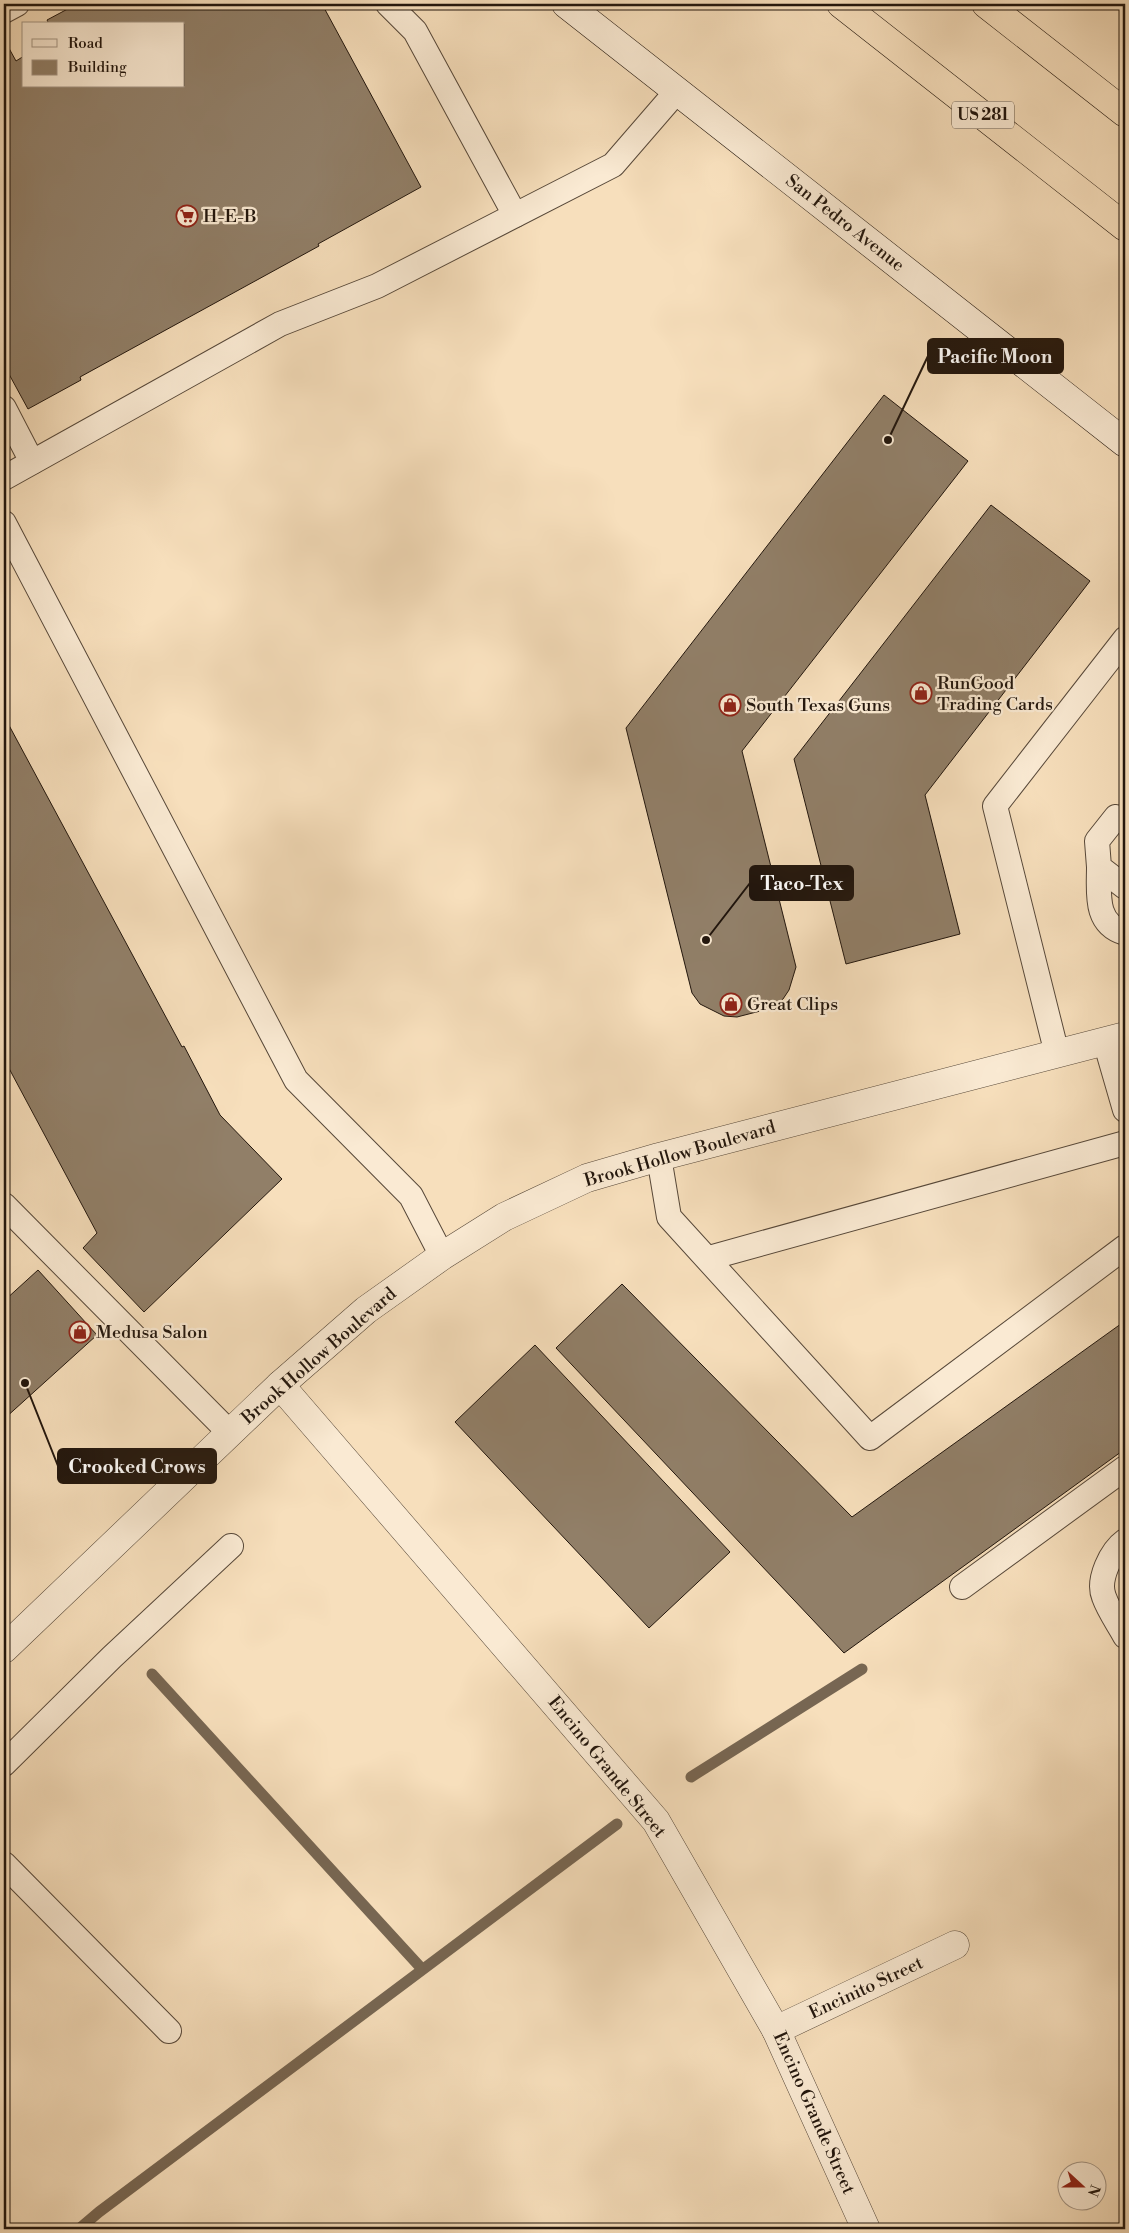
<svg xmlns="http://www.w3.org/2000/svg" width="1129" height="2233" font-family="'Libre Bodoni',serif">
	<rect width="100%" height="100%" fill="#f7dfbc"/>
	<filter id="stains"><feTurbulence type="fractalNoise" baseFrequency=".004" numOctaves="4"/><feColorMatrix values="0 0 0 0 .2 0 0 0 0 .09 0 0 0 0 .02 0 0 0 .5 -.17"/></filter>
	<radialGradient id="worn" r=".72"><stop offset=".6" stop-color="#630" stop-opacity="0"/><stop offset="1" stop-color="#630" stop-opacity=".3"/></radialGradient>
	<g fill="none" stroke-linecap="round" stroke-linejoin="round">
		<g stroke="#776652" stroke-width="11">
			<path d="M152,1674L422,1969"/>
			<path d="M691,1777L862,1669"/>
			<path d="M79,2229L99,2212L617,1824"/>
		</g>
	</g>
	<g fill="#917f68" stroke="#22160d">
		<path d="M77,4H322L421,187L318,244L319,246L80,377L81,380L28,409L4,365V42L5,41L16,61L24,56V86H184V24H49L47,20Z"/>
		<path d="M884,395L968,461L742,751L796,967L789,990L783,999L772,1008L737,1017L724,1016L700,1004L692,993L626,728Z"/>
		<path d="M991,505L1090,581L925,795L960,934L846,964L794,759Z"/>
		<path d="M4,716L182,1047L184,1046L220,1115L282,1179L144,1312L83,1248L97,1233L4,1059Z"/>
		<path d="M38,1270L97,1335L4,1419V1301Z"/>
		<path d="M622,1284L852,1517L1125,1321V1449L844,1653L556,1348Z"/>
		<path d="M535,1345L730,1552L649,1628L455,1422Z"/>
	</g>
	<g fill="none" stroke-linecap="round" stroke-linejoin="round">
		<g stroke="#574839" stroke-width="26">
			<g id="service">
				<path d="M388,4L415,31L515,215"/>
				<path d="M4,11L17,4"/>
				<path d="M4,408L32,462"/>
				<path d="M4,478L280,324L377,286L613,165L677,91"/>
				<path d="M4,523L296,1080L411,1196L442,1256"/>
				<path d="M1116,817L1097,841L1099,867L1125,887"/>
				<path d="M1099,867C1099,893 1094,924 1125,933"/>
				<path d="M1105,1041L1125,1110"/>
				<path d="M1057,1054L995,806L1125,639"/>
				<path d="M659,1157L669,1217L870,1438L1125,1247"/>
				<path d="M4,1205L230,1433"/>
				<path d="M709,1258L1125,1143"/>
				<path d="M1125,1541C1111,1551 1097,1580 1104,1597C1109,1611 1118,1623 1125,1636"/>
				<path d="M962,1587L1125,1468"/>
				<path d="M4,1764L112,1657L231,1546"/>
				<path d="M4,1864L169,2031"/>
			</g>
		</g>
		<g stroke="#574839" stroke-width="29">
			<g id="minor">
				<path d="M280,1385L656,1821L776,2030L866,2229"/>
				<path d="M776,2030L955,1945"/>
			</g>
		</g>
		<g stroke="#574839" stroke-width="29">
			<path id="tertiary" d="M4,1649L280,1385L366,1310L442,1256L504,1217L587,1178L659,1157L1125,1036"/>
		</g>
		<g stroke="#22160d" stroke-width="29">
			<path id="secondary" d="M566,4L1125,443"/>
		</g>
		<g stroke="#22160d" stroke-width="29">
			<g id="motorway">
				<path d="M841,4L1125,227"/>
				<path d="M986,4L1125,113"/>
			</g>
		</g>
		<use href="#service" stroke="#faead3" stroke-width="24"/>
		<use href="#minor" stroke="#faead3" stroke-width="28"/>
		<use href="#tertiary" stroke="#faead3" stroke-width="28"/>
		<use href="#secondary" stroke="#faead3" stroke-width="28"/>
		<use href="#motorway" stroke="#f7dfbc" stroke-width="28"/>
	</g>
	<defs>
		<g id="supermarket-ring" transform="scale(1.125)"><circle r="9.5" fill="#faead3" stroke="#8f2418" stroke-width="1.5"/><path d="M-6-5.5h2.5l.6 2H6L4.5 2H-2.5L-4.4-4H-6ZM-1.5 3.2a1.3 1.3 0 1 0 .1 0ZM3 3.2a1.3 1.3 0 1 0 .1 0Z" fill="#8f2418"/></g>
		<g id="shop-ring" transform="scale(1.125)"><circle r="9.5" fill="#faead3" stroke="#8f2418" stroke-width="1.5"/><path d="M-5-2.5h2.3a2.7 3.5 0 0 1 5.4 0H5L5.5 6h-11ZM-1.5-2.5h3a1.5 2.3 0 0 0-3 0Z" fill="#8f2418"/></g>
	</defs>
	<g fill-rule="evenodd">
		<use href="#supermarket-ring" x="187" y="216"/>
		<use href="#shop-ring" x="921" y="693"/>
		<use href="#shop-ring" x="730" y="705"/>
		<use href="#shop-ring" x="731" y="1004"/>
		<use href="#shop-ring" x="80" y="1332"/>
	</g>
	<g text-anchor="middle" dominant-baseline="central" stroke-width="4.5" stroke-linejoin="round" paint-order="stroke">
		<rect fill="#faead3" stroke="#635648" stroke-width="1" x="952" y="101.5" width="62" height="27" rx="4"/>
		<g font-size="16" font-weight="bold" fill="#22160d">
			<text x="983" y="115">US 281</text>
		</g>
		<g font-size="18" fill="#22160d" stroke="#faead3" text-anchor="start">
			<text x="203" y="216">H-E-B</text>
			<text x="937" y="683">RunGood<tspan x="937" dy="21">Trading Cards</tspan></text>
			<text x="746" y="705">South Texas Guns</text>
			<text x="747" y="1004">Great Clips</text>
			<text x="96" y="1332">Medusa Salon</text>
		</g>
		<g font-size="18" fill="#22160d" stroke="#faead3">
			<text transform="translate(845 223) rotate(38)">San Pedro Avenue</text>
			<text transform="translate(680 1154) rotate(-16)">Brook Hollow Boulevard</text>
			<text transform="translate(319 1356) rotate(-41)">Brook Hollow Boulevard</text>
			<text transform="translate(607 1767) rotate(51)">Encino Grande Street</text>
			<text transform="translate(866 1988) rotate(-25)">Encinito Street</text>
			<text transform="translate(814 2113) rotate(66)">Encino Grande Street</text>
		</g>
	</g>
	<path fill="none" stroke="#22160d" stroke-width="2" d="M888 440L928 356M706 940L750 883M25 1383L58 1466"/>
	<g fill="#22160d" stroke="#faead3" stroke-width="2">
		<circle cx="888" cy="440" r="5"/>
		<circle cx="706" cy="940" r="5"/>
		<circle cx="25" cy="1383" r="5"/>
	</g>
	<g fill="#22160d" stroke="#22160d" stroke-width="2">
		<rect x="928" y="339" width="135" height="34" rx="5"/>
		<rect x="750" y="866" width="103" height="34" rx="5"/>
		<rect x="58" y="1449" width="158" height="34" rx="5"/>
	</g>
	<g font-size="19" text-anchor="middle" font-weight="bold" fill="#fff">
		<text x="995" y="363">Pacific Moon</text>
		<text x="802" y="890">Taco-Tex</text>
		<text x="137" y="1473">Crooked Crows</text>
	</g>
	<rect width="1129" height="2233" fill="none" stroke="#f7dfbc" stroke-width="20"/>
	<rect x="5" y="5" width="1119" height="2223" fill="none" stroke="#22160d" stroke-width="2.5"/>
	<rect x="10" y="10" width="1109" height="2213" fill="none" stroke="#22160d"/>
	<rect x="22" y="22" width="162" height="65" fill="#faead3" stroke="#a49584"/>
	<rect x="32" y="39" width="25" height="8" fill="#faead3" stroke="#a49584"/>
	<text x="68" y="48" font-size="15" fill="#22160d">Road</text>
	<rect x="32" y="60" width="25" height="15" fill="#917f68" stroke="#a49584"/>
	<text x="68" y="72" font-size="15" fill="#22160d">Building</text>
	<g transform="translate(1082 2186) rotate(111)"><circle r="24" fill="#faead3" stroke="#a49584"/>
	<path d="M0-4L9 19L0 12L-9 19Z" fill="#8f2418"/>
	<text y="-8" font-size="14" font-weight="bold" text-anchor="middle" fill="#22160d">N</text>
	</g>
	<rect width="100%" height="100%" filter="url(#stains)"/>
	<rect width="100%" height="100%" fill="url(#worn)"/>
</svg>
